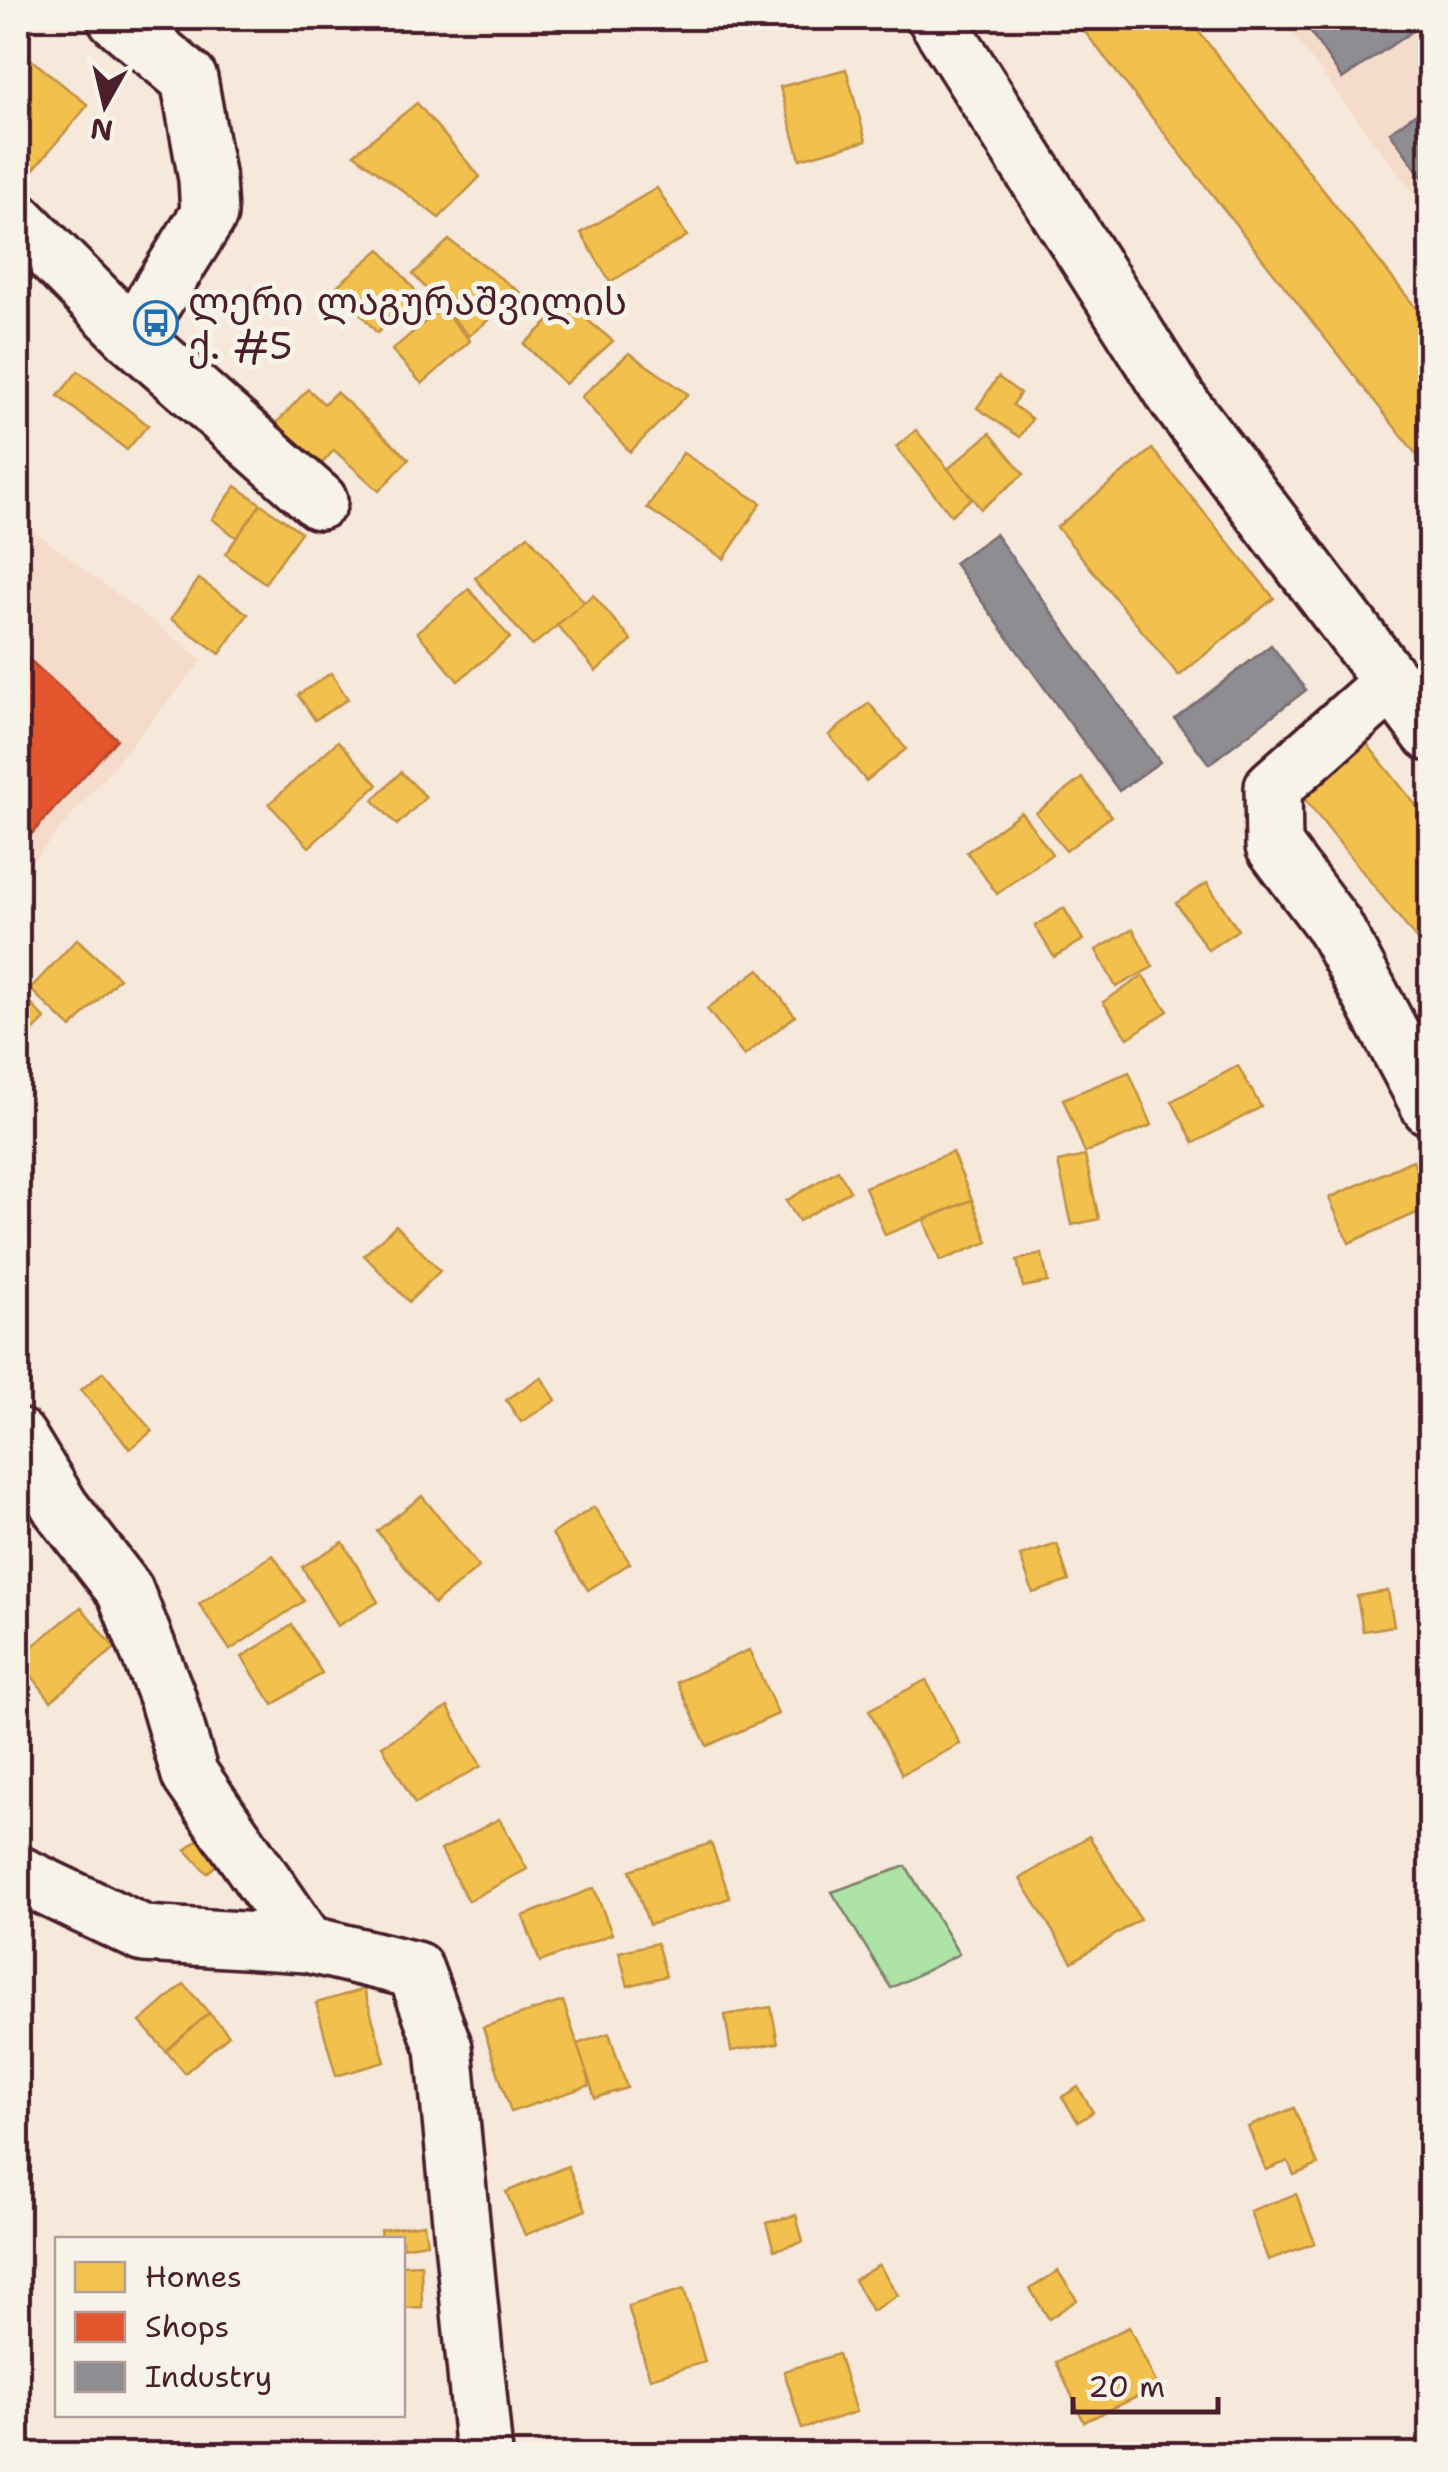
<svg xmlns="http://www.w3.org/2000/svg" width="1448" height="2472" font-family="'Shantell Sans','Noto Sans Georgian',sans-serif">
	<rect width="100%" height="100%" fill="#f6e8da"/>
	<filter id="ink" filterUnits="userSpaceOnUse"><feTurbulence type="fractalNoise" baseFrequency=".01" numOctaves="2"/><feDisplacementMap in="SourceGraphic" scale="20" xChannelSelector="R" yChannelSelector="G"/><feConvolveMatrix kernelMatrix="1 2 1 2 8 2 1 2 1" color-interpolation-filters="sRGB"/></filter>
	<g filter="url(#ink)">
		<g fill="#f5dbca">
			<path d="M1280,18H1430V215Z"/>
			<path d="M18,519L203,660L18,879Z"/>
		</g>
		<path fill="#ade3a6" stroke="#7c8168" stroke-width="2.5" d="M906,1866L959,1954L891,1988L832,1892Z"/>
		<g fill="#f2c14e" stroke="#c09044" stroke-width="2.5">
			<path d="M1074,18H1188L1430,326V472Z"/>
			<path d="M18,49L88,105L23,182L18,177Z"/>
			<path d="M846,69L866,141L800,159L780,87Z"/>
			<path d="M417,103L480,177L439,218L354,154Z"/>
			<path d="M657,188L687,236L610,282L581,233Z"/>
			<path d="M449,240L521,293L469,336L413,274Z"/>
			<path d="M380,249L420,296L377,333L337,286Z"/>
			<path d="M568,304L613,341L565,384L524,344Z"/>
			<path d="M441,308L470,341L422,384L392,350Z"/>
			<path d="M629,353L688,394L630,452L581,397Z"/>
			<path d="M78,371L148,425L127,450L58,396Z"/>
			<path d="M998,377L1020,393L1013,405L1032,419L1020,437L977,408Z"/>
			<path d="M308,389L324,404L336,392L409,459L379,491L334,450L317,469L272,428Z"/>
			<path d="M916,430L972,498L951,515L896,447Z"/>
			<path d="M990,433L1024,474L981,509L948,469Z"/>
			<path d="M1152,449L1274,598L1179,676L1057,527Z"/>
			<path d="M683,453L761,503L724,559L647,508Z"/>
			<path d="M236,486L261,504L237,538L212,519Z"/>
			<path d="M261,504L301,532L265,583L225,554Z"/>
			<path d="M528,535L585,603L532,646L475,578Z"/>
			<path d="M199,579L248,614L220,654L171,619Z"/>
			<path d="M469,589L510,638L458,681L417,632Z"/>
			<path d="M593,595L632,641L596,671L557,625Z"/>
			<path d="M331,673L348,699L315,720L298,695Z"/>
			<path d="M869,703L906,749L866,781L829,735Z"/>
			<path d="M1363,739L1430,823V956L1298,791Z"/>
			<path d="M338,741L378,785L309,847L269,804Z"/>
			<path d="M401,772L426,797L397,825L373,800Z"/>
			<path d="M1082,778L1111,816L1066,851L1036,813Z"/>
			<path d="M1021,812L1052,854L997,894L967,852Z"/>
			<path d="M1207,883L1238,930L1208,950L1176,903Z"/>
			<path d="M1064,908L1083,940L1054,957L1035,926Z"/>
			<path d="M1133,929L1153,967L1116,987L1096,950Z"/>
			<path d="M77,939L119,978L71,1028L30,989Z"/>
			<path d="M759,969L795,1016L744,1056L707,1009Z"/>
			<path d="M1143,976L1168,1011L1128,1038L1103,1002Z"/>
			<path d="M18,990L45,1019L18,1046Z"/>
			<path d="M1238,1066L1261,1107L1194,1143L1172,1101Z"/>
			<path d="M1129,1072L1152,1125L1085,1153L1063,1099Z"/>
			<path d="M952,1152L972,1200L885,1235L865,1187Z"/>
			<path d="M1085,1156L1099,1219L1072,1225L1058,1162Z"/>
			<path d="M1413,1160L1430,1207L1349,1243L1329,1198Z"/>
			<path d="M838,1170L850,1191L799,1221L786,1201Z"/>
			<path d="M972,1200L988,1242L940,1261L924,1220Z"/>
			<path d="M396,1225L440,1271L409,1302L364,1255Z"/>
			<path d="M1042,1254L1048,1282L1023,1287L1017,1260Z"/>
			<path d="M103,1372L152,1431L130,1449L81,1390Z"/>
			<path d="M541,1377L556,1400L521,1422L506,1400Z"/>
			<path d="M422,1496L479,1567L434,1604L377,1531Z"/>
			<path d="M594,1507L630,1563L588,1590L552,1534Z"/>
			<path d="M343,1542L378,1602L337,1626L302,1567Z"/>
			<path d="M1057,1544L1069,1581L1033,1593L1020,1556Z"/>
			<path d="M273,1555L304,1601L230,1650L199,1604Z"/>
			<path d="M1388,1591L1394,1626L1363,1631L1357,1596Z"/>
			<path d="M81,1607L115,1648L51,1701L18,1658Z"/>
			<path d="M292,1625L322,1673L273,1705L242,1657Z"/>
			<path d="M749,1650L778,1714L707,1746L677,1682Z"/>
			<path d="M926,1680L960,1744L902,1774L869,1710Z"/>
			<path d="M448,1707L481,1766L415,1804L382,1746Z"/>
			<path d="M499,1819L527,1869L468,1901L441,1850Z"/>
			<path d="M211,1828L231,1852L207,1873L186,1850Z"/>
			<path d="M1089,1836L1140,1919L1072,1962L1020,1879Z"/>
			<path d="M711,1843L730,1898L649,1925L630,1870Z"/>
			<path d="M594,1888L612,1934L540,1962L523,1916Z"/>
			<path d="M657,1943L666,1976L628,1986L619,1952Z"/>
			<path d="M184,1984L209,2013L166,2051L140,2022Z"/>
			<path d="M364,1989L385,2062L336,2076L316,2003Z"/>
			<path d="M563,2001L591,2085L511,2112L483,2027Z"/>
			<path d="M771,2007L778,2043L731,2051L725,2015Z"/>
			<path d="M209,2013L229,2035L185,2073L166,2051Z"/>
			<path d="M609,2033L627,2088L595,2098L577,2044Z"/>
			<path d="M1078,2087L1093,2112L1078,2122L1062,2097Z"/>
			<path d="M1294,2108L1318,2165L1294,2175L1288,2161L1266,2170L1248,2127Z"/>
			<path d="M568,2166L586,2210L525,2235L506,2192Z"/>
			<path d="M1296,2194L1315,2243L1268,2260L1250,2211Z"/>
			<path d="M796,2215L803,2242L774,2250L766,2223Z"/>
			<path d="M424,2224L427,2243L402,2247V2240H381L380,2230Z"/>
			<path d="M421,2264L422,2307L402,2308V2265Z"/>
			<path d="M879,2265L898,2295L872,2311L854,2280Z"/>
			<path d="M1058,2271L1077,2300L1049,2319L1030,2289Z"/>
			<path d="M684,2289L705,2362L650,2378L628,2306Z"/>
			<path d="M1129,2327L1158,2387L1084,2422L1056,2362Z"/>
			<path d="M838,2354L856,2412L802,2429L784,2371Z"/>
		</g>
		<path fill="#e4572e" stroke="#b6462d" stroke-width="2.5" d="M22,653L117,739L18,849V657Z"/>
		<g fill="#8d8d92" stroke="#796c73" stroke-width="2.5">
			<path d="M1301,18H1406L1414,30L1342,79Z"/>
			<path d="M1430,103V188L1390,132Z"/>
			<path d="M995,534L1160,762L1119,791L954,563Z"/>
			<path d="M1271,645L1306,690L1209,764L1175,719Z"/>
		</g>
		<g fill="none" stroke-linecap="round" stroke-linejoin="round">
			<g stroke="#4a1f2b" stroke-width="62">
				<g id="minor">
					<path d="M116,18L189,79L207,179L209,214L132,336"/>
					<path d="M936,18L1178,400L1430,733"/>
					<path d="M18,221L132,336L319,501"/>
					<path d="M1392,682L1273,787L1274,846L1334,926L1430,1107"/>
					<path d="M18,1437L61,1508L125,1591L167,1697L190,1775L307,1944"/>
					<path d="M18,1874L144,1934L307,1944L415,1970L444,2048L484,2454"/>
				</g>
			</g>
			<use href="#minor" stroke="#f7f3e8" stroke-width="55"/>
		</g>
	</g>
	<defs>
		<g id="bus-ring" transform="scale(2.25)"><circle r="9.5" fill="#f7f3e8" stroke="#1f6fb2" stroke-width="1.5"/><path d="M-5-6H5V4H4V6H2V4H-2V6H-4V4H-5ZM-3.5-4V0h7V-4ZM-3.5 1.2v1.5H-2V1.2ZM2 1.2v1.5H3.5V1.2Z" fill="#1f6fb2"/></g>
	</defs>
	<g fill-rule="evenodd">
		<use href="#bus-ring" x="156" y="323"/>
	</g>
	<g text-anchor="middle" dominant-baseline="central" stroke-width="10" stroke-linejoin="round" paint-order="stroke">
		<g font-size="38" fill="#4a1f2b" stroke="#f7f3e8" text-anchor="start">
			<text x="188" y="301">ლერი ლაგურაშვილის<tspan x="188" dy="44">ქ. #5</tspan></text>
		</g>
	</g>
	<rect width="1448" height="2472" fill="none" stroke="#f7f3e8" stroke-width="60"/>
	<rect x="30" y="30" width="1388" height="2412" fill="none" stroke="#4a1f2b" stroke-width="4" filter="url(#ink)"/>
	<rect x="55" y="2237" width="350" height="180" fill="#f7f3e8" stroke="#b29e9c" stroke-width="2.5"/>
	<rect x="75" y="2262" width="50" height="30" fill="#f2c14e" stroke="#b29e9c" stroke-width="2.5"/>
	<text x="145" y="2287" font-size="30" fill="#4a1f2b">Homes</text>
	<rect x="75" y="2312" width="50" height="30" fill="#e4572e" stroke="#b29e9c" stroke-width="2.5"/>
	<text x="145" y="2337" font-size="30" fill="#4a1f2b">Shops</text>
	<rect x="75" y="2362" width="50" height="30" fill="#8d8d92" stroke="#b29e9c" stroke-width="2.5"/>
	<text x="145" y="2387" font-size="30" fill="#4a1f2b">Industry</text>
	<g transform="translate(105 105) rotate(188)" stroke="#f7f3e8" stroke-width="8" paint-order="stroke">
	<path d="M0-8L18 38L0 25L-18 38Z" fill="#4a1f2b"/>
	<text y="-15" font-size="28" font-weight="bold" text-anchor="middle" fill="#4a1f2b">N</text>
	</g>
	<path d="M1073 2397v15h145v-15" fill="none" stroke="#4a1f2b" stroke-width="5"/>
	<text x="1088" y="2397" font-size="30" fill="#4a1f2b" stroke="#f7f3e8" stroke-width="8" paint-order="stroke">20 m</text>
</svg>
